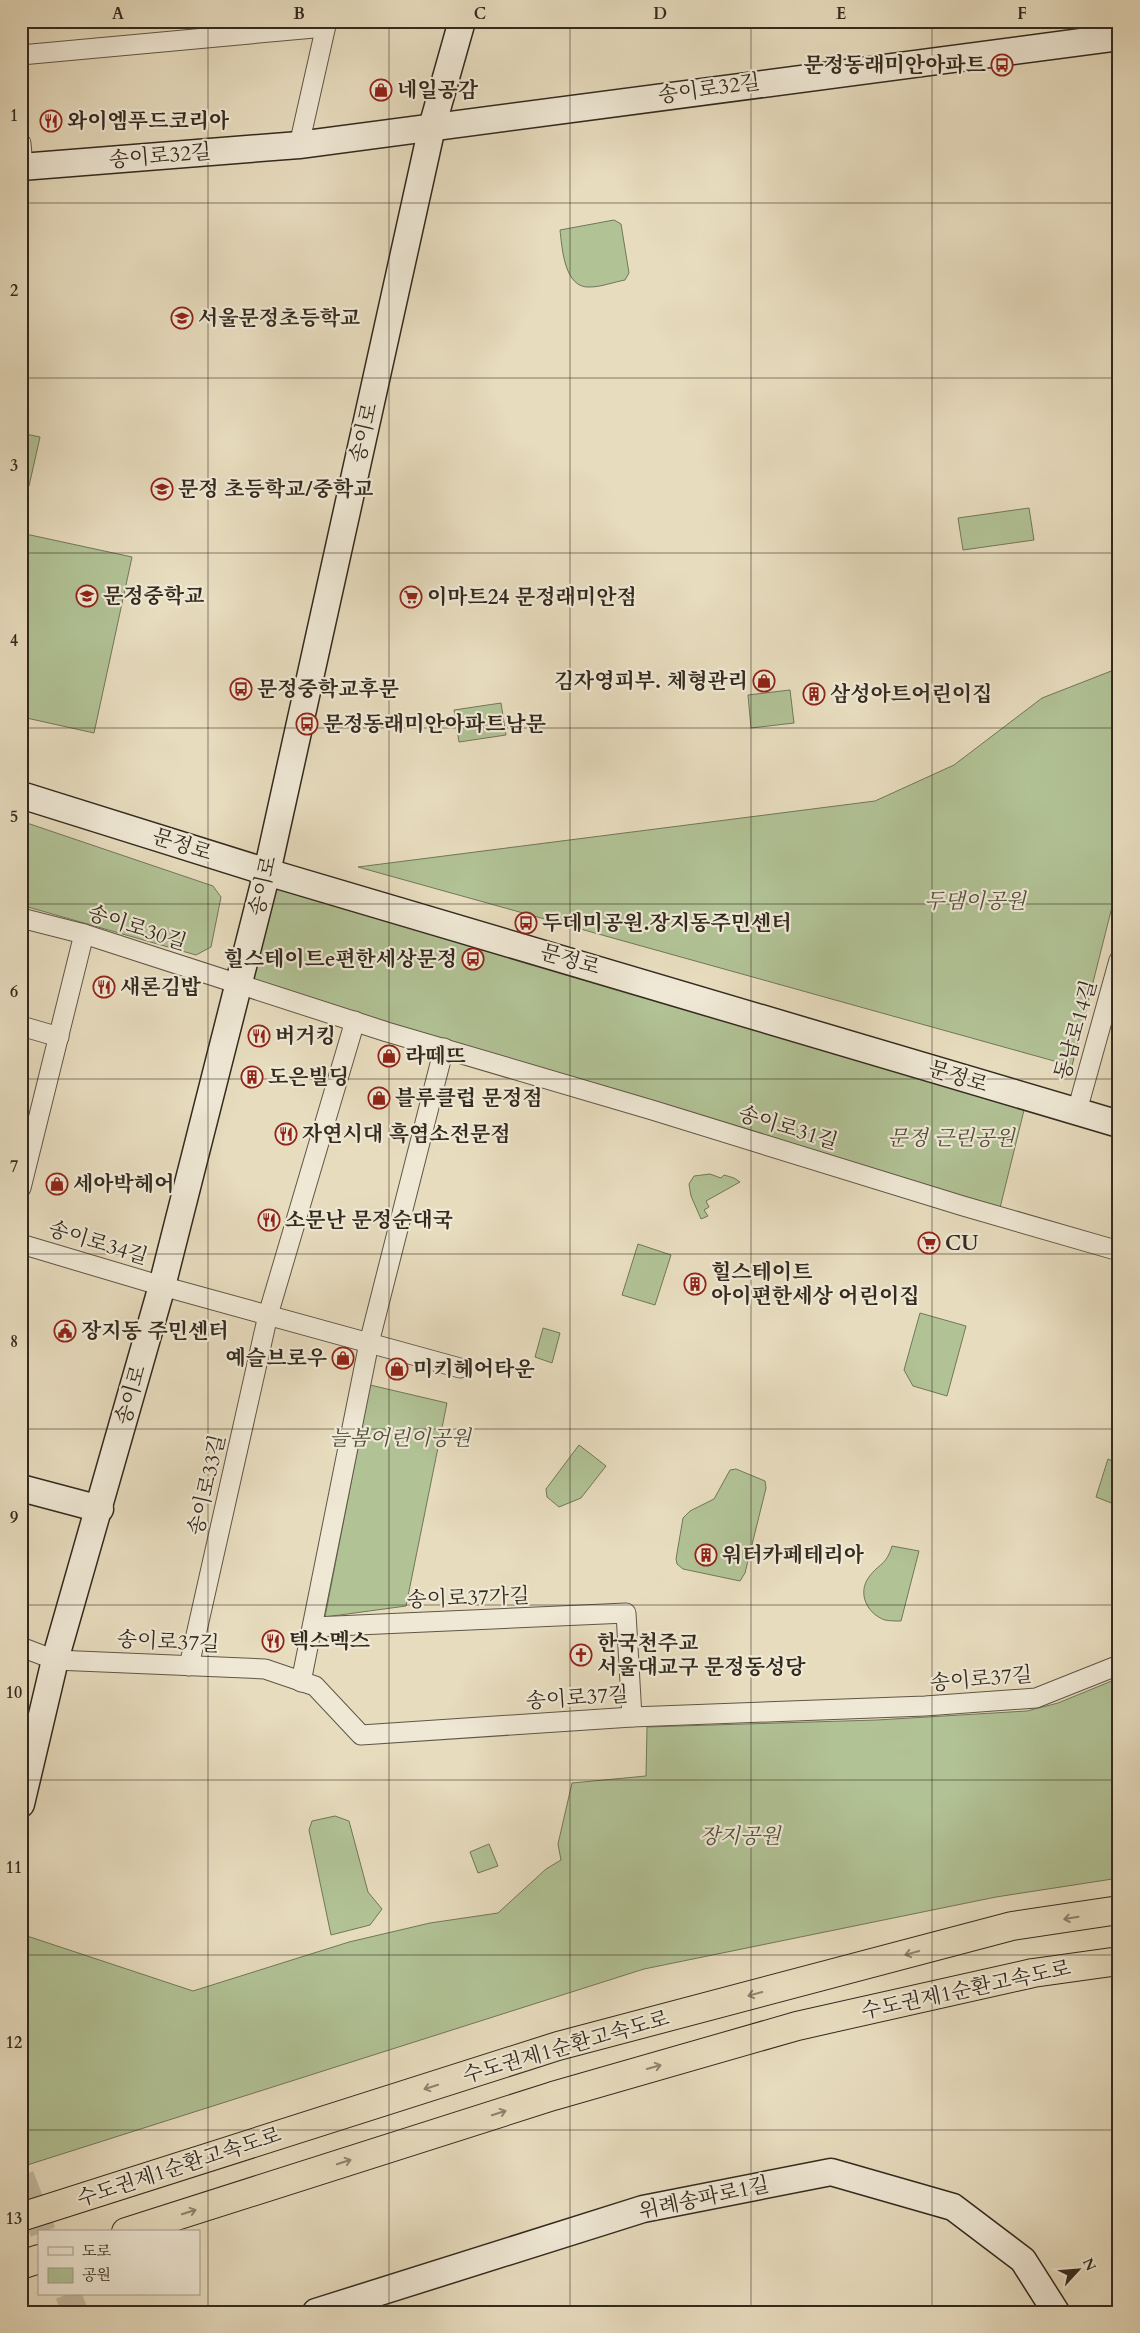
<svg xmlns="http://www.w3.org/2000/svg" width="1140" height="2333" font-family="Cardo,'Noto Serif KR',serif">
	<rect width="100%" height="100%" fill="#e7dcbe"/>
	<filter id="stains"><feTurbulence type="fractalNoise" baseFrequency=".004" numOctaves="4"/><feColorMatrix values="0 0 0 0 .2 0 0 0 0 .09 0 0 0 0 .02 0 0 0 .5 -.17"/></filter>
	<radialGradient id="worn" r=".72"><stop offset=".6" stop-color="#630" stop-opacity="0"/><stop offset="1" stop-color="#630" stop-opacity=".3"/></radialGradient>
	<g fill="#b1c295" stroke="#72765a">
		<path d="M614,220L621,224L629,273L625,280C614,282 601,287 590,287C564,289 562,247 560,230Z"/>
		<path d="M21,433L40,437L29,486L21,484Z"/>
		<path d="M1029,508L1034,540L963,550L958,518Z"/>
		<path d="M21,533L132,557L94,733L22,717L21,718Z"/>
		<path d="M1119,668V879L1072,1066L358,867L875,801L954,765L1042,698Z"/>
		<path d="M790,690L794,723L751,728L748,695Z"/>
		<path d="M501,703L506,735L459,742L454,710Z"/>
		<path d="M21,821L213,886L221,897L211,947L196,955L21,905Z"/>
		<path d="M267,872L1027,1098L998,1216L239,985Z"/>
		<path d="M710,1174L721,1178L724,1175L734,1178L740,1182L706,1201L709,1207L704,1210L708,1216L701,1219L691,1196L689,1184L694,1176Z"/>
		<path d="M638,1244L671,1255L655,1305L622,1295Z"/>
		<path d="M920,1313L966,1326L947,1396L913,1386L904,1370Z"/>
		<path d="M543,1328L560,1333L552,1363L535,1357Z"/>
		<path d="M370,1385L447,1403L406,1606L325,1617Z"/>
		<path d="M579,1445L606,1466L581,1498L559,1507L547,1497L546,1489Z"/>
		<path d="M1108,1459L1119,1464V1506L1096,1497Z"/>
		<path d="M736,1469L765,1481L766,1488L745,1573L740,1581L683,1569L677,1564L676,1559L683,1518L690,1511L714,1499L730,1470Z"/>
		<path d="M892,1546L919,1551L901,1621C896,1621 890,1621 885,1620C867,1614 857,1593 869,1577C879,1563 886,1566 892,1546Z"/>
		<path d="M1119,1678V1878L996,1897L644,1969L21,2167V1934L193,1991L349,1942L430,1923L498,1913L546,1869L561,1860L558,1844L572,1783L646,1776L647,1727L877,1720L1027,1711L1058,1703Z"/>
		<path d="M335,1816L349,1821L368,1892L382,1909L370,1925L331,1935L309,1830L312,1821Z"/>
		<path d="M489,1844L498,1866L478,1873L470,1852Z"/>
	</g>
	<g fill="none" stroke-linecap="round" stroke-linejoin="round">
		<g stroke="#c3b89e" stroke-width="26" stroke-dasharray="26 13" stroke-linecap="butt">
			<path d="M21,2176L43,2232"/>
			<path d="M68,2294L75,2312"/>
		</g>
		<g stroke="#605646" stroke-width="21">
			<g id="street">
				<path d="M21,55L325,27"/>
				<path d="M21,143L23,167L21,171"/>
				<path d="M299,145L327,21"/>
				<path d="M21,918L84,934L387,1032L652,1110L963,1206L1119,1251"/>
				<path d="M21,1026L59,1037"/>
				<path d="M1077,1111L1119,960"/>
				<path d="M21,1188L84,934"/>
				<path d="M21,1244L162,1286L460,1368"/>
				<path d="M313,1627L626,1613L632,1717"/>
				<path d="M21,1647L55,1660L265,1669L315,1686L361,1735L632,1717L925,1706L1036,1698L1119,1665"/>
				<path d="M189,1666L268,1315L355,1021"/>
				<path d="M301,1682L369,1343L444,1048"/>
			</g>
		</g>
		<g stroke="#332a1e" stroke-width="29">
			<g id="secondary">
				<path d="M21,167L299,145L1119,37"/>
				<path d="M21,795L267,872L1119,1124"/>
				<path d="M21,1488L100,1509"/>
				<path d="M21,1804L55,1660L162,1286L267,872L432,127L462,21"/>
				<path d="M316,2312L643,2209L831,2172L953,2207L1023,2260L1056,2312"/>
			</g>
		</g>
		<g stroke="#332a1e" stroke-width="30">
			<g id="highway">
				<path d="M21,2217L558,2046L1012,1926L1119,1910"/>
				<path d="M126,2232L553,2096L797,2026L1033,1973L1119,1961"/>
				<path d="M21,2265L39,2259"/>
			</g>
		</g>
		<use href="#street" stroke="#efe8d5" stroke-width="19"/>
		<use href="#secondary" stroke="#efe8d5" stroke-width="26"/>
		<use href="#highway" stroke="#e7dcbe" stroke-width="28"/>
	</g>
	<defs><path id="oneway-shaft" d="M-6 0H5M1.5-3L5.5 0L1.5 3" fill="none" stroke-width="1.6" stroke-linecap="round" stroke-linejoin="round" transform="scale(1.25)"/></defs>
	<g stroke="#8d836e">
		<use href="#oneway-shaft" transform="translate(1071 1918) rotate(171)"/>
		<use href="#oneway-shaft" transform="translate(912 1953) rotate(165)"/>
		<use href="#oneway-shaft" transform="translate(755 1994) rotate(165)"/>
		<use href="#oneway-shaft" transform="translate(654 2067) rotate(-16)"/>
		<use href="#oneway-shaft" transform="translate(431 2087) rotate(162)"/>
		<use href="#oneway-shaft" transform="translate(499 2113) rotate(-18)"/>
		<use href="#oneway-shaft" transform="translate(344 2162) rotate(-18)"/>
		<use href="#oneway-shaft" transform="translate(189 2212) rotate(-18)"/>
	</g>
	<path fill="none" stroke="#332a1e" stroke-width="1" stroke-opacity="0.55" d="M208,21V2312M389,21V2312M570,21V2312M751,21V2312M932,21V2312M21,203H1119M21,378H1119M21,553H1119M21,728H1119M21,904H1119M21,1079H1119M21,1254H1119M21,1429H1119M21,1605H1119M21,1780H1119M21,1955H1119M21,2130H1119"/>
	<defs>
		<g id="bus-ring" transform="scale(1.125)"><circle r="9.5" fill="#efe8d5" stroke="#8f2418" stroke-width="1.5"/><path d="M-5-6H5V4H4V6H2V4H-2V6H-4V4H-5ZM-3.5-4V0h7V-4ZM-3.5 1.2v1.5H-2V1.2ZM2 1.2v1.5H3.5V1.2Z" fill="#8f2418"/></g>
		<g id="shop-ring" transform="scale(1.125)"><circle r="9.5" fill="#efe8d5" stroke="#8f2418" stroke-width="1.5"/><path d="M-5-2.5h2.3a2.7 3.5 0 0 1 5.4 0H5L5.5 6h-11ZM-1.5-2.5h3a1.5 2.3 0 0 0-3 0Z" fill="#8f2418"/></g>
		<g id="restaurant-ring" transform="scale(1.125)"><circle r="9.5" fill="#efe8d5" stroke="#8f2418" stroke-width="1.5"/><path d="M-5-6h1v4h1v-4h1v4h1v-4h1v5L-1.5 .5V6h-2V.5L-5-1ZM5-6V6H3V1.5H1.5Q1.5-4 5-6Z" fill="#8f2418"/></g>
		<g id="school-ring" transform="scale(1.125)"><circle r="9.5" fill="#efe8d5" stroke="#8f2418" stroke-width="1.5"/><path d="M0-5L7-2L0 1L-7-2ZM-4 1L0 2.5L4 1V4Q0 6-4 4Z" fill="#8f2418"/></g>
		<g id="supermarket-ring" transform="scale(1.125)"><circle r="9.5" fill="#efe8d5" stroke="#8f2418" stroke-width="1.5"/><path d="M-6-5.5h2.5l.6 2H6L4.5 2H-2.5L-4.4-4H-6ZM-1.5 3.2a1.3 1.3 0 1 0 .1 0ZM3 3.2a1.3 1.3 0 1 0 .1 0Z" fill="#8f2418"/></g>
		<g id="building-ring" transform="scale(1.125)"><circle r="9.5" fill="#efe8d5" stroke="#8f2418" stroke-width="1.5"/><path d="M-4-6H4V6H1V3H-1V6H-4ZM-2.5-4.3h1.7v1.8h-1.7ZM.8-4.3h1.7v1.8H.8ZM-2.5-1h1.7V.8h-1.7ZM.8-1h1.7V.8H.8Z" fill="#8f2418"/></g>
		<g id="civic-ring" transform="scale(1.125)"><circle r="9.5" fill="#efe8d5" stroke="#8f2418" stroke-width="1.5"/><path d="M-.6-6.5H3V-4.5H.6V-3L4-1V1h2V6H-6V1h2V-1L-.6-3ZM-1.2 2.5V6h2.4V2.5Z" fill="#8f2418"/></g>
		<g id="church-ring" transform="scale(1.125)"><circle r="9.5" fill="#efe8d5" stroke="#8f2418" stroke-width="1.5"/><path d="M-1.2-6h2.4v3.5h3.3v2.4h-3.3V6h-2.4V-.1h-3.3v-2.4h3.3Z" fill="#8f2418"/></g>
	</defs>
	<g fill-rule="evenodd">
		<use href="#bus-ring" x="1002" y="65"/>
		<use href="#shop-ring" x="381" y="90"/>
		<use href="#restaurant-ring" x="51" y="121"/>
		<use href="#school-ring" x="182" y="318"/>
		<use href="#school-ring" x="162" y="489"/>
		<use href="#school-ring" x="87" y="596"/>
		<use href="#supermarket-ring" x="411" y="597"/>
		<use href="#shop-ring" x="764" y="681"/>
		<use href="#bus-ring" x="241" y="689"/>
		<use href="#building-ring" x="814" y="694"/>
		<use href="#bus-ring" x="307" y="724"/>
		<use href="#bus-ring" x="526" y="923"/>
		<use href="#bus-ring" x="473" y="959"/>
		<use href="#restaurant-ring" x="104" y="987"/>
		<use href="#restaurant-ring" x="259" y="1036"/>
		<use href="#shop-ring" x="389" y="1056"/>
		<use href="#building-ring" x="252" y="1077"/>
		<use href="#shop-ring" x="379" y="1098"/>
		<use href="#restaurant-ring" x="286" y="1134"/>
		<use href="#shop-ring" x="57" y="1184"/>
		<use href="#restaurant-ring" x="269" y="1220"/>
		<use href="#supermarket-ring" x="929" y="1243"/>
		<use href="#building-ring" x="695" y="1284"/>
		<use href="#civic-ring" x="65" y="1331"/>
		<use href="#shop-ring" x="343" y="1358"/>
		<use href="#shop-ring" x="397" y="1369"/>
		<use href="#building-ring" x="706" y="1555"/>
		<use href="#restaurant-ring" x="273" y="1641"/>
		<use href="#church-ring" x="581" y="1655"/>
	</g>
	<g text-anchor="middle" dominant-baseline="central" stroke-width="4.5" stroke-linejoin="round" paint-order="stroke">
		<g font-size="21" font-weight="bold" fill="#332a1e" stroke="#efe8d5" text-anchor="start">
			<text x="986" y="65" text-anchor="end">문정동래미안아파트</text>
			<text x="397" y="90">네일공감</text>
			<text x="67" y="121">와이엠푸드코리아</text>
			<text x="198" y="318">서울문정초등학교</text>
			<text x="178" y="489">문정 초등학교/중학교</text>
			<text x="103" y="596">문정중학교</text>
			<text x="427" y="597">이마트24 문정래미안점</text>
			<text x="748" y="681" text-anchor="end">김자영피부. 체형관리</text>
			<text x="257" y="689">문정중학교후문</text>
			<text x="830" y="694">삼성아트어린이집</text>
			<text x="323" y="724">문정동래미안아파트남문</text>
			<text x="542" y="923">두데미공원.장지동주민센터</text>
			<text x="457" y="959" text-anchor="end">힐스테이트e편한세상문정</text>
			<text x="120" y="987">새론김밥</text>
			<text x="275" y="1036">버거킹</text>
			<text x="405" y="1056">라떼뜨</text>
			<text x="268" y="1077">도은빌딩</text>
			<text x="395" y="1098">블루클럽 문정점</text>
			<text x="302" y="1134">자연시대 흑염소전문점</text>
			<text x="73" y="1184">세아박헤어</text>
			<text x="285" y="1220">소문난 문정순대국</text>
			<text x="945" y="1243">CU</text>
			<text x="711" y="1272">힐스테이트<tspan x="711" dy="24">아이편한세상 어린이집</tspan></text>
			<text x="81" y="1331">장지동 주민센터</text>
			<text x="327" y="1358" text-anchor="end">예슬브로우</text>
			<text x="413" y="1369">미키헤어타운</text>
			<text x="722" y="1555">워터카페테리아</text>
			<text x="289" y="1641">텍스멕스</text>
			<text x="597" y="1643">한국천주교<tspan x="597" dy="24">서울대교구 문정동성당</tspan></text>
		</g>
		<g font-size="21" fill="#332a1e" stroke="#efe8d5">
			<text transform="translate(709 89) rotate(-8)">송이로32길</text>
			<text transform="translate(160 156) rotate(-5)">송이로32길</text>
			<text transform="translate(364 433) rotate(-77)">송이로</text>
			<text transform="translate(182 845) rotate(18)">문정로</text>
			<text transform="translate(263 886) rotate(-77)">송이로</text>
			<text transform="translate(137 928) rotate(18)">송이로30길</text>
			<text transform="translate(570 960) rotate(16)">문정로</text>
			<text transform="translate(1076 1030) rotate(-74)">동남로14길</text>
			<text transform="translate(958 1077) rotate(17)">문정로</text>
			<text transform="translate(788 1128) rotate(17)">송이로31길</text>
			<text transform="translate(98 1243) rotate(17)">송이로34길</text>
			<text transform="translate(131 1395) rotate(-74)">송이로</text>
			<text transform="translate(207 1485) rotate(-77)">송이로33길</text>
			<text transform="translate(468 1598) rotate(-2)">송이로37가길</text>
			<text transform="translate(168 1642) rotate(3)">송이로37길</text>
			<text transform="translate(981 1679) rotate(-5)">송이로37길</text>
			<text transform="translate(577 1698) rotate(-4)">송이로37길</text>
			<text transform="translate(966 1990) rotate(-12)">수도권제1순환고속도로</text>
			<text transform="translate(566 2047) rotate(-16)">수도권제1순환고속도로</text>
			<text transform="translate(179 2167) rotate(-18)">수도권제1순환고속도로</text>
			<text transform="translate(704 2198) rotate(-12)">위례송파로1길</text>
		</g>
		<g font-size="21" font-style="italic" fill="#52503c" stroke="#efe8d5">
			<text x="975" y="901">두댐이공원</text>
			<text x="951" y="1138">문정 근린공원</text>
			<text x="400" y="1438">늘봄어린이공원</text>
			<text x="740" y="1836">장지공원</text>
		</g>
	</g>
	<rect width="1140" height="2333" fill="none" stroke="#e7dcbe" stroke-width="55"/>
	<rect x="38" y="2230" width="162" height="65" fill="#efe8d5" stroke="#a49c8c"/>
	<rect x="48" y="2247" width="25" height="8" fill="#efe8d5" stroke="#a49c8c"/>
	<text x="82" y="2256" font-size="15" fill="#332a1e">도로</text>
	<rect x="48" y="2268" width="25" height="15" fill="#b1c295" stroke="#a49c8c"/>
	<text x="82" y="2280" font-size="15" fill="#332a1e">공원</text>
	<g transform="translate(1078 2270) rotate(64)" stroke="#efe8d5" stroke-width="4" paint-order="stroke">
	<path d="M0-4L9 19L0 12L-9 19Z" fill="#332a1e"/>
	<text y="-8" font-size="14" font-weight="bold" text-anchor="middle" fill="#332a1e">N</text>
	</g>
	<rect x="28" y="28" width="1084" height="2278" fill="none" stroke="#332a1e" stroke-width="2"/>
	<g font-size="16" text-anchor="middle" font-weight="bold" fill="#332a1e">
		<text x="118" y="19">A</text>
		<text x="299" y="19">B</text>
		<text x="480" y="19">C</text>
		<text x="660" y="19">D</text>
		<text x="841" y="19">E</text>
		<text x="1022" y="19">F</text>
		<text x="14" y="121">1</text>
		<text x="14" y="296">2</text>
		<text x="14" y="471">3</text>
		<text x="14" y="646">4</text>
		<text x="14" y="822">5</text>
		<text x="14" y="997">6</text>
		<text x="14" y="1172">7</text>
		<text x="14" y="1347">8</text>
		<text x="14" y="1523">9</text>
		<text x="14" y="1698">10</text>
		<text x="14" y="1873">11</text>
		<text x="14" y="2048">12</text>
		<text x="14" y="2224">13</text>
	</g>
	<rect width="100%" height="100%" filter="url(#stains)"/>
	<rect width="100%" height="100%" fill="url(#worn)"/>
</svg>
